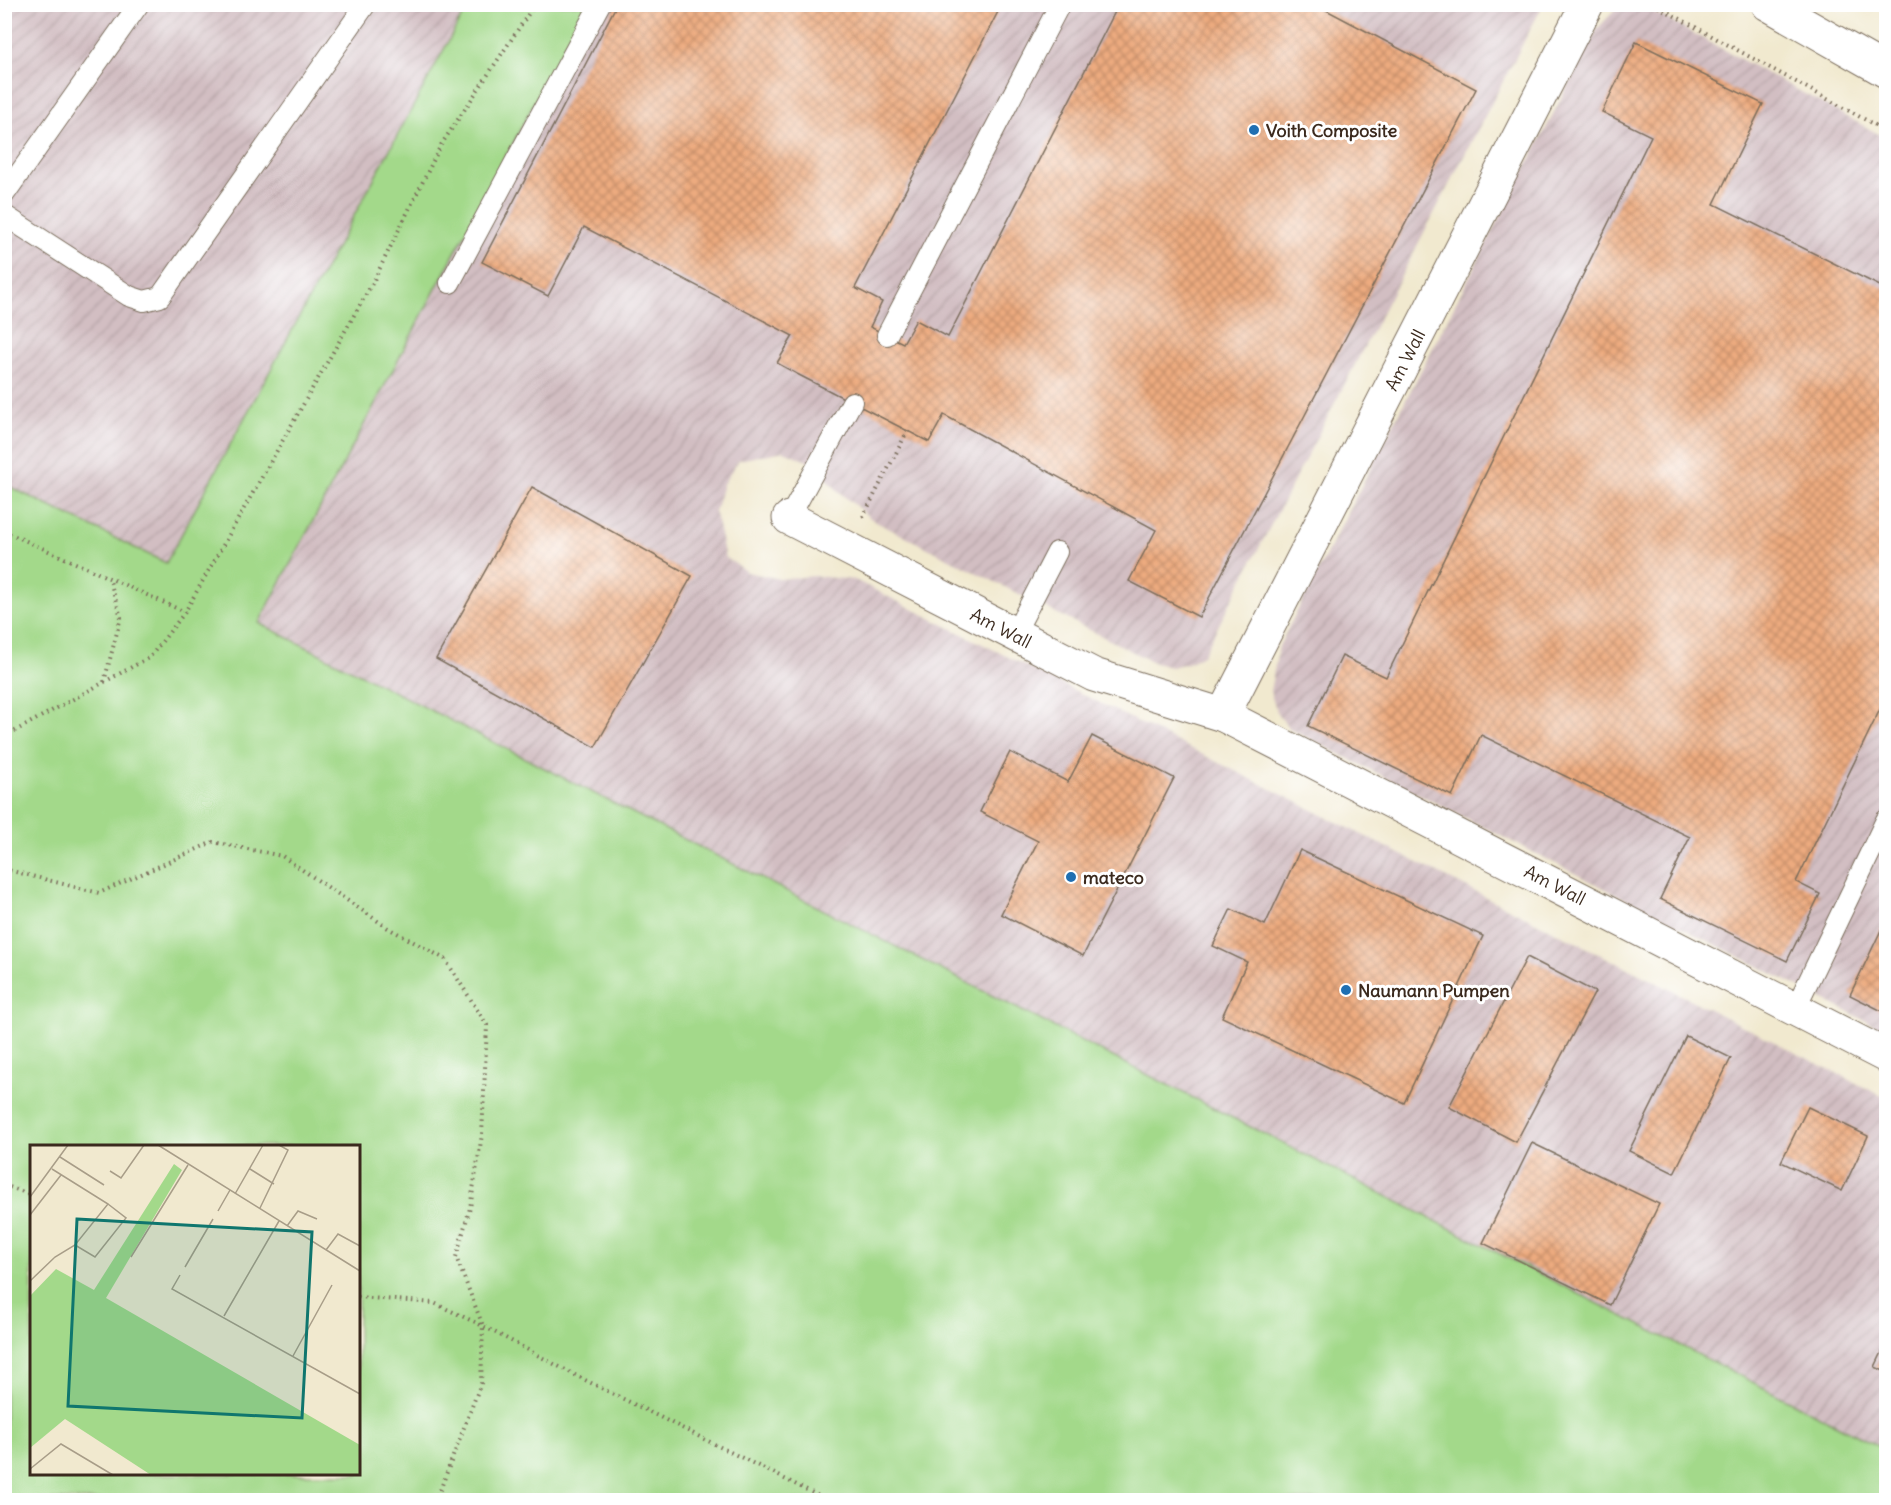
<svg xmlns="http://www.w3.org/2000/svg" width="1891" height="1505" font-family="Delius,sans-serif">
	<defs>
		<pattern id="industrial-furrows" width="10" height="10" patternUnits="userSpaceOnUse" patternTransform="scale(1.5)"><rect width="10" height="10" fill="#d2bec2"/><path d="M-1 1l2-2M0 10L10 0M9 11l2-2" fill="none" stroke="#b5a3a6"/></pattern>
		<pattern id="building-cross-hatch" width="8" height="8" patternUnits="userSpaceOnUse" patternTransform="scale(1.5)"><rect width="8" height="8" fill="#edab7f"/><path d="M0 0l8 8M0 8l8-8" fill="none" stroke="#c18b67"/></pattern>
	</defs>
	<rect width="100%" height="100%" fill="#fff"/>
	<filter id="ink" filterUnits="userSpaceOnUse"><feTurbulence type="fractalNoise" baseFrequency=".0167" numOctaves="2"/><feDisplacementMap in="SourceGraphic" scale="12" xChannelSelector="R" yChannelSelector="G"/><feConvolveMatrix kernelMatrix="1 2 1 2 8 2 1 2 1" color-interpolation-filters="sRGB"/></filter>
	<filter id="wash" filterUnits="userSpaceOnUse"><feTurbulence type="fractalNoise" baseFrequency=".008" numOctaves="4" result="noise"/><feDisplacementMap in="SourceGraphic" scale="24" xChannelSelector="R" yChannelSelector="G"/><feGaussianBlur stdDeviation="1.35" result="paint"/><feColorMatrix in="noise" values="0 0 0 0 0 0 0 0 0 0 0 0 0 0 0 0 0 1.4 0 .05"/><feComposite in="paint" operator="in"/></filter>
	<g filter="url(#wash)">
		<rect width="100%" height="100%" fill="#f1e9cf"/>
		<g fill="url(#industrial-furrows)">
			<path d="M4,5H468L166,564L5,484Z"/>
			<path d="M586,5H1543L1203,655L1188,663L1171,667L1155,663L874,521L839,492L814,464L784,451L739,460L723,484L715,512L725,557L747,572L780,579L815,576L855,580L1886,1098V1450L259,623Z"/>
			<path d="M1624,5H1641L1886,138V1031L1290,729L1277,713L1270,691L1279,646L1597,29L1615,10Z"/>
		</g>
		<path fill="#a3d98a" stroke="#6f8254" stroke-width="1.5" fill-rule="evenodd" d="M468,5H586L259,623L1886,1450V1500H5L4,484L166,563ZM32,1146H358V1474H32Z"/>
		<g id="blocks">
			<g fill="url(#building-cross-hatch)">
				<path d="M617,4H1002L855,288L882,302L870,327L903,343L916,320L948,337L1119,4H1315L1476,89L1199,617L1129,581L1156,530L944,415L929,442L797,374L777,363L793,336L584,227L548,296L482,262Z"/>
				<path d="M1636,42L1763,104L1714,204L1886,289V697L1796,882L1820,894L1787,961L1660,899L1690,837L1481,735L1452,796L1308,726L1342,656L1386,677L1651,136L1602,112Z"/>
				<path d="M532,487L692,576L595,747L436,659Z"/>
				<path d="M1092,736L1174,778L1083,956L1001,914L1038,841L980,812L1010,752L1068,782Z"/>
				<path d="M1300,850L1483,936L1404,1103L1222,1017L1247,962L1213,946L1231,909L1265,925Z"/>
				<path d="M1884,924L1886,925V1013L1850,995Z"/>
				<path d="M1527,957L1595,992L1516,1142L1449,1107Z"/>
				<path d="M1686,1036L1731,1058L1674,1173L1629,1151Z"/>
				<path d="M1808,1107L1868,1136L1842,1191L1781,1162Z"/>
				<path d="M1532,1143L1659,1204L1610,1305L1483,1243Z"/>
				<path d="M1886,1344V1372L1875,1367Z"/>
			</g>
		</g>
	</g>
	<g filter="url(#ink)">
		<use href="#blocks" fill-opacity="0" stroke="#7b6d5c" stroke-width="1.5"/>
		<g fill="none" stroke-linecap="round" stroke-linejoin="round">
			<g stroke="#7b6d5c" stroke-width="22">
				<g id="service">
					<path d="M4,195L139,4"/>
					<path d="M4,215L129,296L144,301L160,297L366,4"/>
					<path d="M450,283L600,4"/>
					<path d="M887,335L1060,4"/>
					<path d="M789,518L852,402"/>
					<path d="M1014,635L1057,552"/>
					<path d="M1795,1009L1886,820"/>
				</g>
			</g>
			<g stroke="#7b6d5c" stroke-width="35">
				<g id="minor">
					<path d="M789,518L1094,675L1223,715L1886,1056"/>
					<path d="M1223,715L1587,4"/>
				</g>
			</g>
			<g stroke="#7b6d5c" stroke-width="35">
				<path id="tertiary" d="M1768,4L1886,71"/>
			</g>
			<g stroke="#7b6d5c" stroke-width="4" stroke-dasharray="1.5 4.5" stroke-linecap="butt">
				<path d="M1653,4L1886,131"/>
				<path d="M1885,4L1886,5"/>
				<path d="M863,517L908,430"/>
				<path d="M4,531L185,612"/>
				<path d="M104,682L121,617L109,578"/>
				<path d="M4,737L150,657L185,612L373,282L441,145L535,4"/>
				<path d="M4,869L99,893L213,842L282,856L388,928L445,959L487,1025L482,1135L470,1208L456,1257L483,1326L481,1383L439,1493L433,1500"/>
				<path d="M4,1185L32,1195"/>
				<path d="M358,1297L434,1303L483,1326L573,1374L827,1500"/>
			</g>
			<use href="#service" stroke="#fff" stroke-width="20"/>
			<use href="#minor" stroke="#fff" stroke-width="33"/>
			<use href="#tertiary" stroke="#fff" stroke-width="33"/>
		</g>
	</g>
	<g fill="#1f6fb2" stroke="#fff" stroke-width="2">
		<circle cx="1254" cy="130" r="6"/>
		<circle cx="1071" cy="877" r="6"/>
		<circle cx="1346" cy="990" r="6"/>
	</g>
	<g text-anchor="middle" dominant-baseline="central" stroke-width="6" stroke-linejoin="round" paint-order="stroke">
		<g font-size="18" font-weight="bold" fill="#3b2a1e" stroke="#fff" text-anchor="start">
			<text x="1266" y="130">Voith Composite</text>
			<text x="1083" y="877">mateco</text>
			<text x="1358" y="990">Naumann Pumpen</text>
		</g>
		<g font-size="18" fill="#3b2a1e" stroke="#fff">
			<text transform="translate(1405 360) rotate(-63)">Am Wall</text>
			<text transform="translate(1001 628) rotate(27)">Am Wall</text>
			<text transform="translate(1555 885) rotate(27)">Am Wall</text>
		</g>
	</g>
	<g transform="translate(30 1145)">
		<rect width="330" height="330" fill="#f1e9cf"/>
		<path d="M144,19L152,25L76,153L330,300V330H121L35,274L0,303V151L26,124L64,145Z" fill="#a3d98a"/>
		<path fill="none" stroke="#a89d88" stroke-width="1.5" d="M128,0L330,126M30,12L74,40M220,24L244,39M80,26L91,33L114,0M205,49L233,0M0,52L38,0M230,63L258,5L249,0M188,66L200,45M0,70L31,30M257,81L268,66L287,74M45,100L65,112L96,73L78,59M296,105L308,89L330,101M101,112L158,20M155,122L183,74M150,130L142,144L330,249M0,136L25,112L45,100L78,59L22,24M194,171L249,76M263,211L302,140M0,324L31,299L83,330"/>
		<path fill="#0f766e" fill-opacity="0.15" stroke="#0f766e" stroke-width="3" d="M47,74L282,87L272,273L38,261Z"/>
		<rect width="330" height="330" fill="none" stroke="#3b2a1e" stroke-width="3"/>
	</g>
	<rect width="1891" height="1505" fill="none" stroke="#fff" stroke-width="24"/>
</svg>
